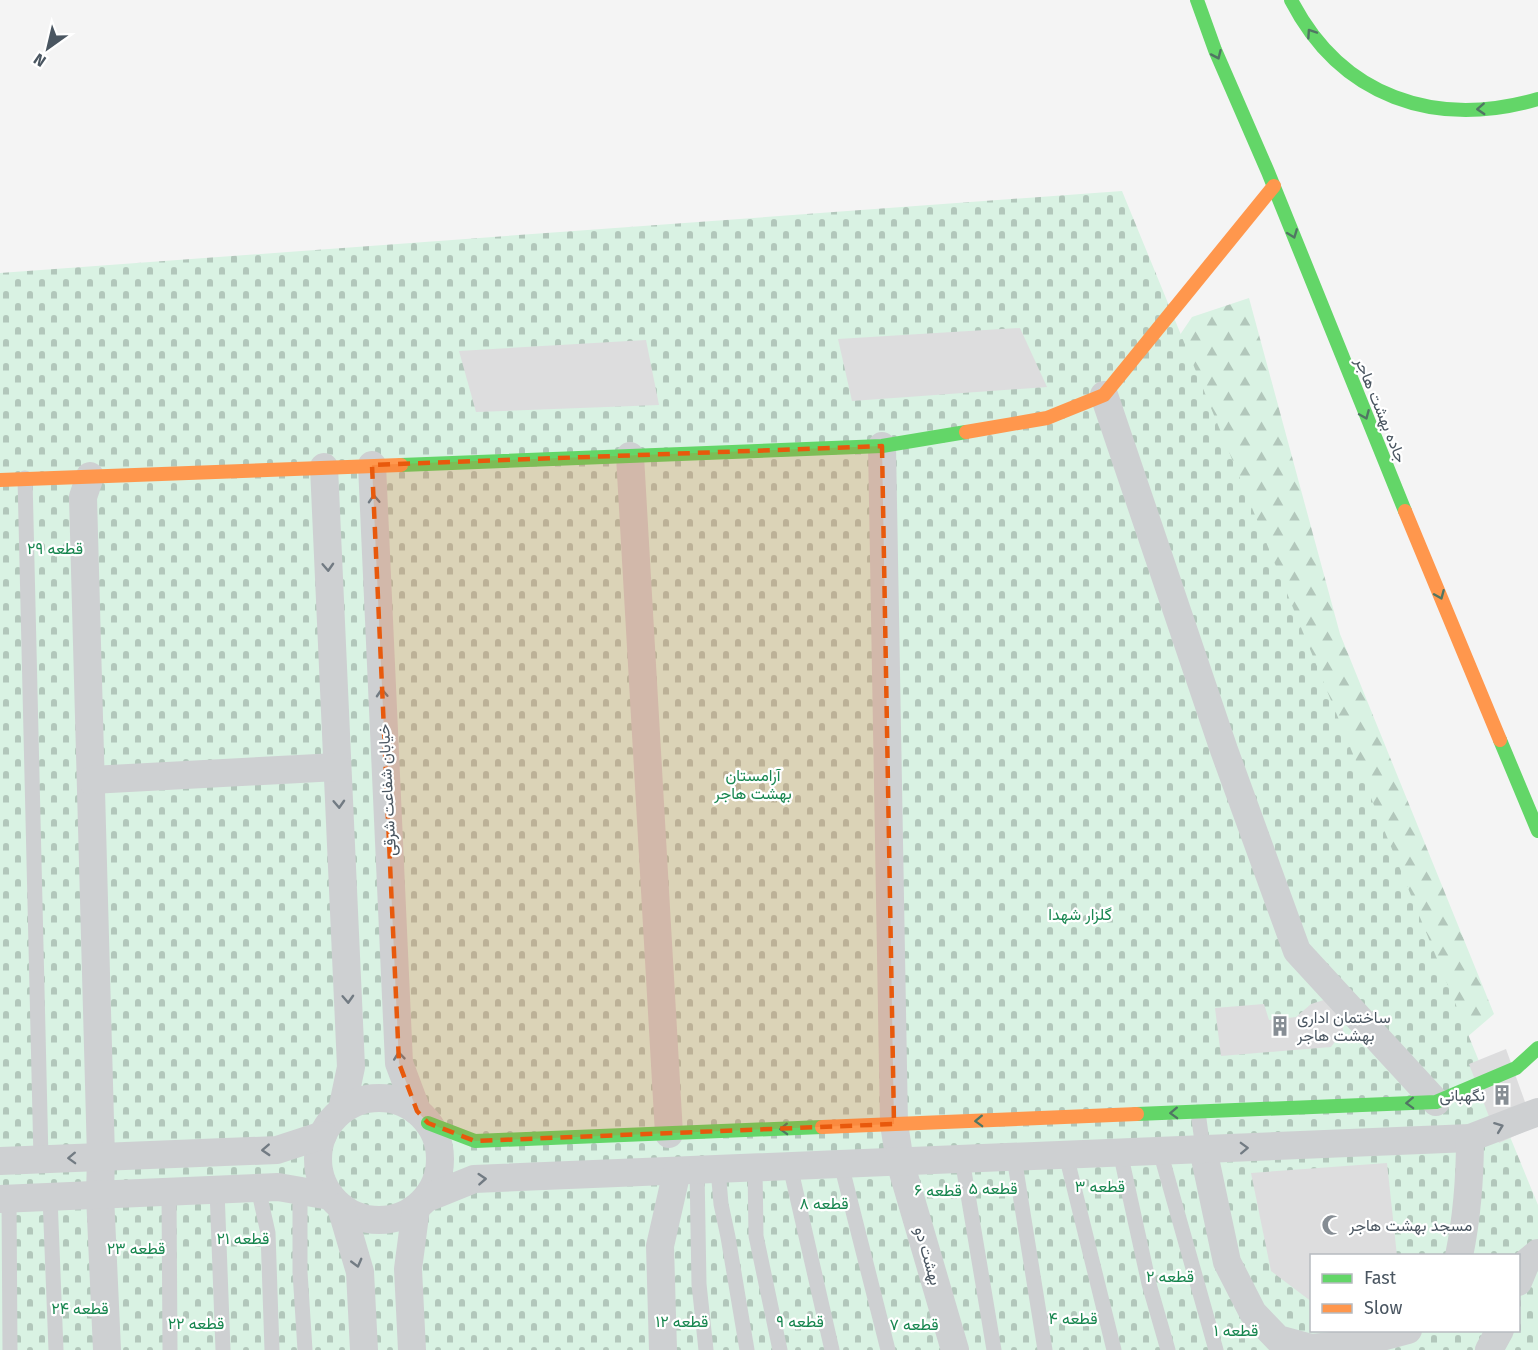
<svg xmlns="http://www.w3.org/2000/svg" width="1538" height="1350" font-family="'Fira Sans',Vazirmatn,sans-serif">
	<defs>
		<pattern id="forest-firs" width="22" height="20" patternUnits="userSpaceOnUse" patternTransform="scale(1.5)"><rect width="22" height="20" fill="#d9f2e3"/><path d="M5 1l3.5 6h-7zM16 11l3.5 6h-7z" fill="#b2c7bb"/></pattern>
		<pattern id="cemetery-stones" width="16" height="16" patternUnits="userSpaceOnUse" patternTransform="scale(1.5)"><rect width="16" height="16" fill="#d9f2e3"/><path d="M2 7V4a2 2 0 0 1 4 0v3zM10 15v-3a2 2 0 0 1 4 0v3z" fill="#b2c7bb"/></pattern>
	</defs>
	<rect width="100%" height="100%" fill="#f4f4f4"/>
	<path fill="url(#forest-firs)" d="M1249,298L1340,634L1494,1014L1466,1038L1159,366L1192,317Z"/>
	<path fill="url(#cemetery-stones)" fill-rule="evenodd" d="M1122,191L1538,1205V1350H0V273ZM1312,1256H1518V1330H1312Z"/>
	<g fill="#ddddde">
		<path d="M1020,328L1047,387L852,401L838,339Z"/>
		<path d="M646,340L659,405L476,412L459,351Z"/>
		<path d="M1327,999L1342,1010L1343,1031L1331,1047L1221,1056L1215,1008L1264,1004L1269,1020L1296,1017L1311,1004Z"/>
		<path d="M1506,1049L1534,1127L1499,1143L1469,1064Z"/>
		<path d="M1387,1163L1397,1256H1312V1302L1271,1271L1251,1173Z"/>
	</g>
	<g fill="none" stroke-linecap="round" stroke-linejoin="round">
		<g stroke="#ced0d2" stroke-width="15">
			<path d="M25,478L41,1159"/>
			<path d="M1198,1112L1203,1149"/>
			<path d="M1160,1151L1216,1350"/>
			<path d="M1120,1152L1149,1284L1168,1350"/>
			<path d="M1066,1155L1114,1350"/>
			<path d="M1014,1157L1045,1350"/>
			<path d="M962,1159L994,1350"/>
			<path d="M841,1164L888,1350"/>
			<path d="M790,1166L832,1350"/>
			<path d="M755,1167L756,1236L780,1350"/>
			<path d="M718,1169L721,1204L728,1237L747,1350"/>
			<path d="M697,1170L699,1284L706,1350"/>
			<path d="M258,1188L268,1233L272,1350"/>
			<path d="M217,1190L223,1350"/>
			<path d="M300,1191V1272L305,1350"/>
			<path d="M169,1192L170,1350"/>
			<path d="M50,1197L56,1350"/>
			<path d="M9,1198L10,1350"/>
		</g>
		<g stroke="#ced0d2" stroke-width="28">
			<path d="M1104,395L1224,750L1297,951L1436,1102"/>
			<path d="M882,446L894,1124L900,1162L955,1350"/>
			<path d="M630,456L669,1134"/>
			<path d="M372,465L399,1063L417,1111"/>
			<path d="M324,467L351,1067L342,1110"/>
			<path d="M90,476L83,497L101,1157L100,1195L107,1350"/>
			<path d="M91,780L337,767"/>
			<circle cx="379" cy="1159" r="61"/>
			<path d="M1203,1149L1227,1262L1253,1313L1278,1339L1311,1348L1355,1344L1408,1330"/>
			<path d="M0,1161L277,1150L323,1135"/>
			<path d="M427,1198L474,1179L1470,1138L1538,1112"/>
			<path d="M0,1199L278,1187L330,1196"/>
			<path d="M341,1207L360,1272L364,1350"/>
			<path d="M1459,1256C1467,1217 1470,1177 1470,1138"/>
			<path d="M1518,1282L1526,1263L1538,1253"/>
			<path d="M412,1350L408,1269L416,1208"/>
			<path d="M663,1350L660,1246L677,1171"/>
			<path d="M1489,1350L1500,1330"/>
		</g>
		<g stroke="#63d668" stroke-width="14">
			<path d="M1197,0L1215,50L1268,172L1405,511"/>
			<path d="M1291,0C1341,97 1435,129 1538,99"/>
			<path d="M401,465L882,446L966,432"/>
			<path d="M1500,740L1538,831"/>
			<path d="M1137,1114L1436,1102L1516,1068L1538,1048"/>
			<path d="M428,1123L475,1141L822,1127"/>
		</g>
		<g stroke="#ff974d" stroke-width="14">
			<path d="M966,432L1047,418L1104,395L1274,186"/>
			<path d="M0,480L401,465"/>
			<path d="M1405,511L1500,740"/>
			<path d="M822,1127L1137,1114"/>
		</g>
	</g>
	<defs><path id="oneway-chevron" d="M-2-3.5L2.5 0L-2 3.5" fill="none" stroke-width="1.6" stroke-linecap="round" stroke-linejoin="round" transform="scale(1.5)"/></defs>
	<g stroke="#507663">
		<use href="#oneway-chevron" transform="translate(1311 33) rotate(-124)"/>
		<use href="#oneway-chevron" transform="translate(1217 55) rotate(66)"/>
		<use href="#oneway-chevron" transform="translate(1481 109) rotate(177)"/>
		<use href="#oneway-chevron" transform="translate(1293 234) rotate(69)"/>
		<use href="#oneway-chevron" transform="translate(1365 415) rotate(67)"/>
		<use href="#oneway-chevron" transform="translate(1440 595) rotate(67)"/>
		<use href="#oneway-chevron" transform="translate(1410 1103) rotate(178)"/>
		<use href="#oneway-chevron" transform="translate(1174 1113) rotate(178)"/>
		<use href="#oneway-chevron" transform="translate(979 1121) rotate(178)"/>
		<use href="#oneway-chevron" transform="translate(784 1129) rotate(178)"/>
	</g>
	<g stroke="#727b83">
		<use href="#oneway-chevron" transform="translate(374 499) rotate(-93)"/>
		<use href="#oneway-chevron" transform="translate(328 567) rotate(87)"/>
		<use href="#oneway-chevron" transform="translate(382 693) rotate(-93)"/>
		<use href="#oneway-chevron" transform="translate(339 804) rotate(87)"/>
		<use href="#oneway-chevron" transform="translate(348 999) rotate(87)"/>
		<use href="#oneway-chevron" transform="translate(399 1056) rotate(-96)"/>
		<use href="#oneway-chevron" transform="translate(1499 1127) rotate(-21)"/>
		<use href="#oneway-chevron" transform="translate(1244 1148) rotate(-2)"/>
		<use href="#oneway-chevron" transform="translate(266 1150) rotate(177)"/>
		<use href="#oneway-chevron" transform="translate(72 1158) rotate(178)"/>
		<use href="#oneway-chevron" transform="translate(482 1179) rotate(-4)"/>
		<use href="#oneway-chevron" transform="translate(357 1263) rotate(75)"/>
	</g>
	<path fill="#e8590c" fill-opacity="0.2" stroke="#e8590c" stroke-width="4.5" stroke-dasharray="12 8" stroke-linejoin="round" d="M882,446L894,1124L475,1141L428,1123L417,1111L399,1063L372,465Z"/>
	<defs>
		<g id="building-bare" transform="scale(1.62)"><path d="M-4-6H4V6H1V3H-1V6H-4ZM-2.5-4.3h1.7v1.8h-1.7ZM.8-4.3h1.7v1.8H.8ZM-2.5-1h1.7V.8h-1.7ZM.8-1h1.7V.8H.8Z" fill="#868d94" stroke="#fff" stroke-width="2.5" paint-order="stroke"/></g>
		<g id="mosque-bare" transform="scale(1.62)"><path d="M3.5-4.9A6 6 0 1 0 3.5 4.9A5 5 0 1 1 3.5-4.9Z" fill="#868d94" stroke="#fff" stroke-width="2.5" paint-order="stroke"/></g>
	</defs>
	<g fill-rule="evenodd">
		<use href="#building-bare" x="1280" y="1026"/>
		<use href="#building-bare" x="1502" y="1095"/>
		<use href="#mosque-bare" x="1332" y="1225"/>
	</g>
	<g text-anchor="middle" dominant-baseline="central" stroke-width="4.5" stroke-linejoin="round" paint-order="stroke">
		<g font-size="16" fill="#4a5661" stroke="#fff">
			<text transform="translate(1381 410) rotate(68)">جاده بهشت هاجر</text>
			<text transform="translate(387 790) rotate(-93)">خیابان شفاعت شرقی</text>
			<text transform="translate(928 1256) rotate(74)">بهشت دو</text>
		</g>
		<g font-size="16" fill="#17864f" stroke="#fff">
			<text x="55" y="548">قطعه ۲۹</text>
			<text x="753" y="775">آرامستان<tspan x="753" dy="18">بهشت هاجر</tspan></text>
			<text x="1080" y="914">گلزار شهدا</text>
			<text x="1100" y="1186">قطعه ۳</text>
			<text x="993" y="1188">قطعه ۵</text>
			<text x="938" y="1190">قطعه ۶</text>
			<text x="824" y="1203">قطعه ۸</text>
			<text x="243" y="1238">قطعه ۲۱</text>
			<text x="136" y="1248">قطعه ۲۳</text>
			<text x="1170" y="1276">قطعه ۲</text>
			<text x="80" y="1308">قطعه ۲۴</text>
			<text x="1073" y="1318">قطعه ۴</text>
			<text x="682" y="1321">قطعه ۱۲</text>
			<text x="800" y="1321">قطعه ۹</text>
			<text x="196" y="1323">قطعه ۲۲</text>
			<text x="914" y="1324">قطعه ۷</text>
			<text x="1236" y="1330">قطعه ۱</text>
		</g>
		<g font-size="16" fill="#4a5661" stroke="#fff" text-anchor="start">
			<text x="1297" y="1017">ساختمان اداری<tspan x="1297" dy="18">بهشت هاجر</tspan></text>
			<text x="1485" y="1095" text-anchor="end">نگهبانی</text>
			<text x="1349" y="1225">مسجد بهشت هاجر</text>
		</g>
	</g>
	<rect x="1310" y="1254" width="210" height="78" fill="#ffffff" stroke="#b7bbc0" stroke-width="1.5"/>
	<rect x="1322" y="1274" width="30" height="9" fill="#63d668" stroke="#b7bbc0" stroke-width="1.5"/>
	<text x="1364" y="1284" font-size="18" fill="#4a5661">Fast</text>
	<rect x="1322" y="1304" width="30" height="9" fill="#ff974d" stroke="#b7bbc0" stroke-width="1.5"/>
	<text x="1364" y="1314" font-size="18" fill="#4a5661">Slow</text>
	<g transform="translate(48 48) rotate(214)" stroke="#ffffff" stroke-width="4.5" paint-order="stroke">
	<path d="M0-4.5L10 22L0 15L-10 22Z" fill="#4a5661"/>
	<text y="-9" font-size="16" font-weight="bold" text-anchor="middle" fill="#4a5661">N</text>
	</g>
</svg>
